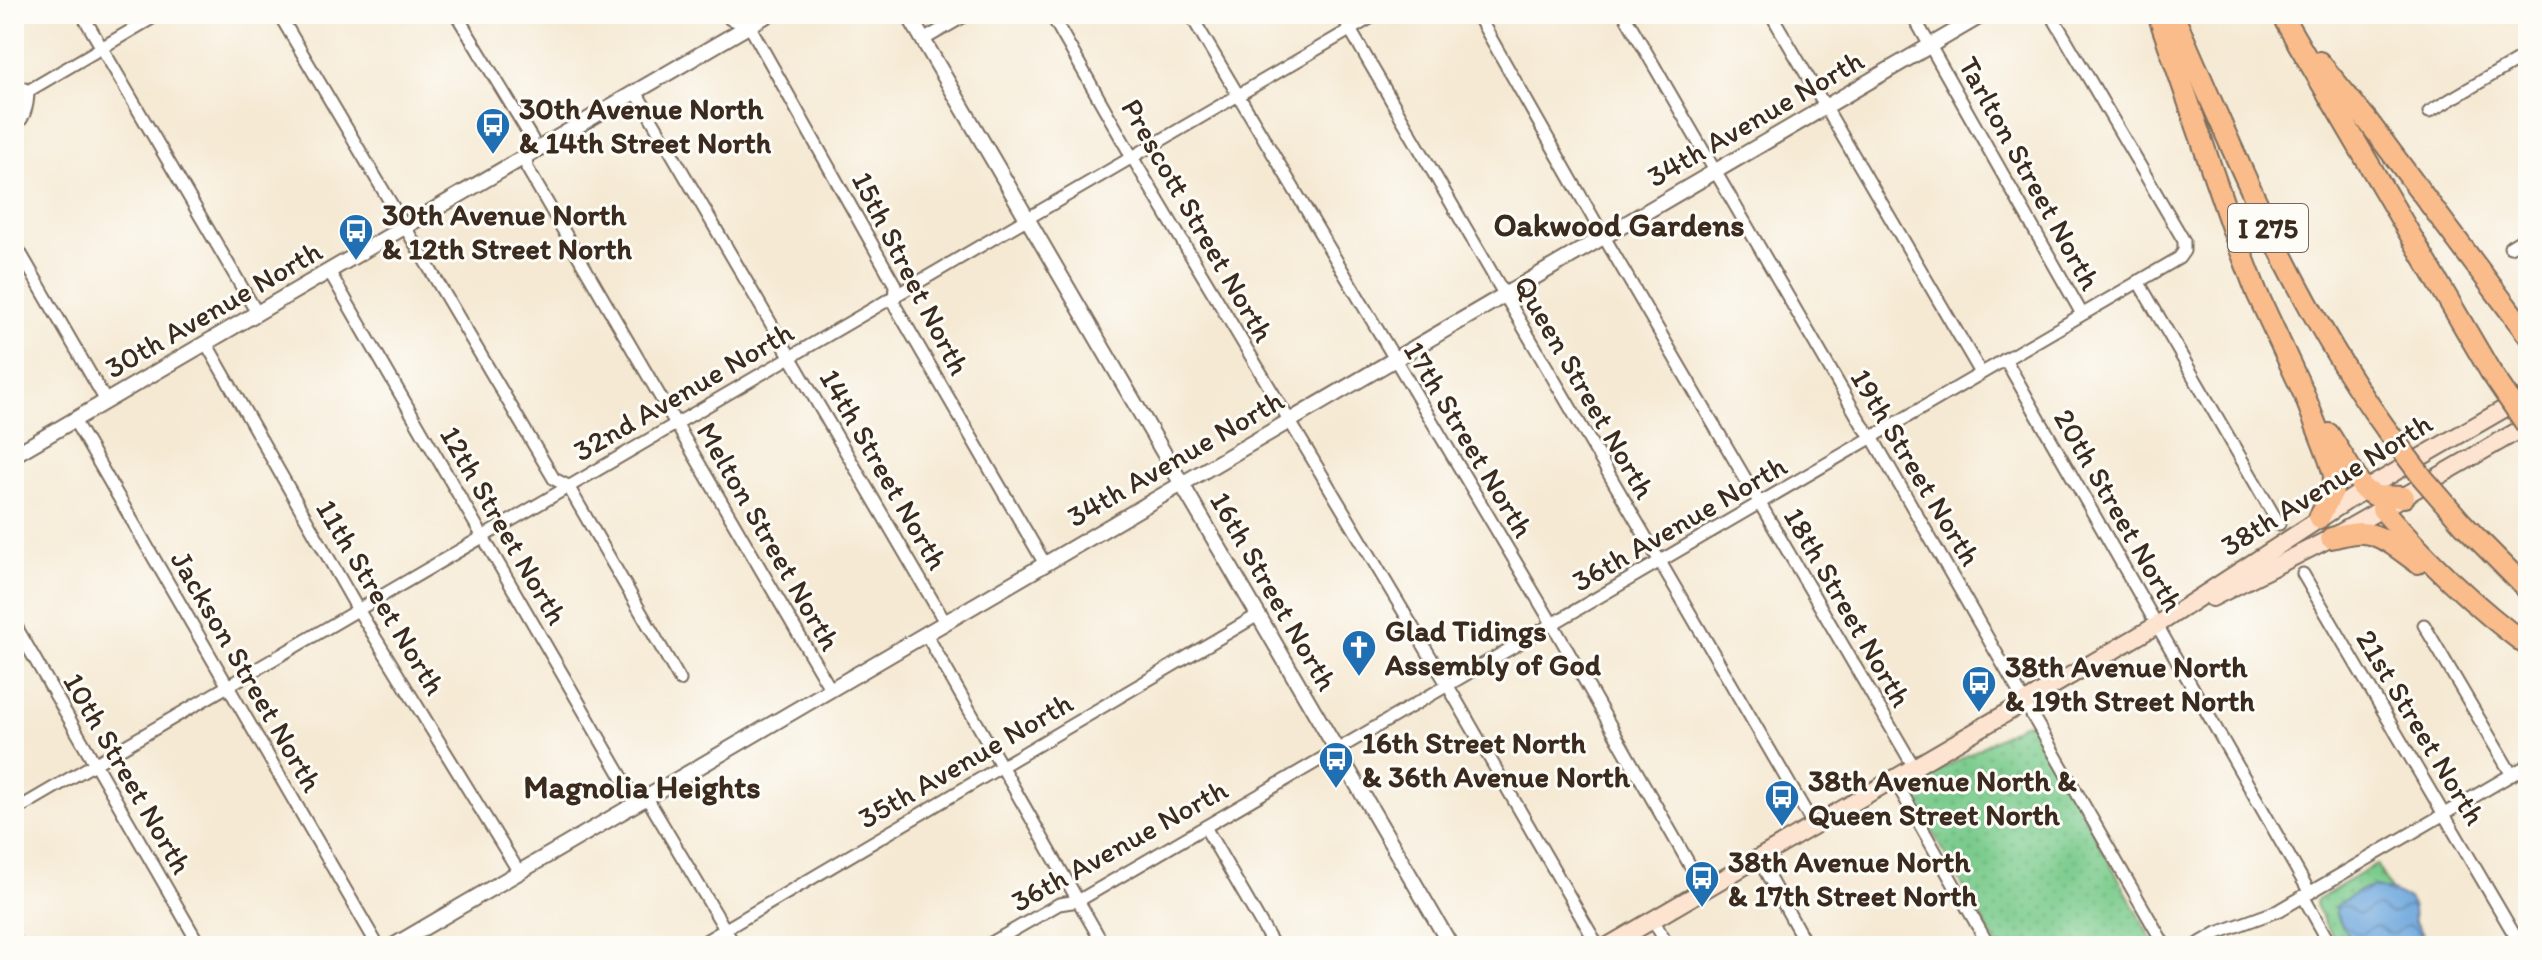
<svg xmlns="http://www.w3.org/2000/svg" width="2542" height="960" font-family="Itim,sans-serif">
	<defs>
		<pattern id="green-dots" width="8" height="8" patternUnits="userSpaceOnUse" patternTransform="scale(2)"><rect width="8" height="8" fill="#7acb8c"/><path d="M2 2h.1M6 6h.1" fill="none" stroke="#6aae78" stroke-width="1.8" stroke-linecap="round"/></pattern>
		<pattern id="water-waves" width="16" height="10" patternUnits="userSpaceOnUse" patternTransform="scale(2)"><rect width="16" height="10" fill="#6ea7dd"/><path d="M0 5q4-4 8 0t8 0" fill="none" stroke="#5c88b3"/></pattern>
	</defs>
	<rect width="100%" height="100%" fill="#fdfcf7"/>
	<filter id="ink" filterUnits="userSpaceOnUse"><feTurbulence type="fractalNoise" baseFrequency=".0125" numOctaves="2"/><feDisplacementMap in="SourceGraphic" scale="16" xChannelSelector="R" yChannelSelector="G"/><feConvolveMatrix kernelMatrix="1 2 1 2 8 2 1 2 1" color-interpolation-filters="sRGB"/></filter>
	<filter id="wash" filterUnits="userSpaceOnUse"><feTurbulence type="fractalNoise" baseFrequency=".006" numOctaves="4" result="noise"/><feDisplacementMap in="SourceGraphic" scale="32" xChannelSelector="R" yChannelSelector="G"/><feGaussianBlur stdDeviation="1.8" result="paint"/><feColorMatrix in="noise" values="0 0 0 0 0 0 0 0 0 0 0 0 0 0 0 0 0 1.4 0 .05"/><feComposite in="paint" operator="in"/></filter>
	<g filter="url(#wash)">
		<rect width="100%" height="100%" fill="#f5e9d3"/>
		<g fill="url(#green-dots)" stroke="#5a7a55" stroke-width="2">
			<path d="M2030,723L2035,727L2156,946H1997L1915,801L1913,792L1923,780L2023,724Z"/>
			<path d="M2376,864L2392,891L2374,887L2336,914L2353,946H2338L2317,909L2316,901Z"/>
		</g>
		<path fill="url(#water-waves)" stroke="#54687e" stroke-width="2" d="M2374,887L2392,891L2408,899L2413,907L2414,922L2433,946H2354L2336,914V906L2361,890Z"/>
	</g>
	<g filter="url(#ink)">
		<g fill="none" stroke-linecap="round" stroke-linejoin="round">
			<g stroke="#7c6d5d" stroke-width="15">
				<g id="minor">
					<path d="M82,14L257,313"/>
					<path d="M279,14L554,479L568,486L680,680"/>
					<path d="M456,14L532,139L526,156L527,168L831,690"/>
					<path d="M727,14L730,19L749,25L895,285L894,304L1045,564"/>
					<path d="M1051,14L1132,157L1448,686L1598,946"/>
					<path d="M1190,14L1553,625L1704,890"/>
					<path d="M1341,14L1814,826"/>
					<path d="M1477,14L1604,237L1914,767"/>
					<path d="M1624,14L1863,426L1872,437L2165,946"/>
					<path d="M1771,14L1981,373"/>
					<path d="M1912,14L2082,314"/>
					<path d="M923,40L968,14"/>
					<path d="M14,83L28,91"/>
					<path d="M28,91L159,14"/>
					<path d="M636,92L945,622"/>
					<path d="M2429,112L2528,54"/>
					<path d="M14,128C25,118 28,106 28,91"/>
					<path d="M14,242L106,401"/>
					<path d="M2510,247L2528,236"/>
					<path d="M329,271L637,803"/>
					<path d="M2138,281L2279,524"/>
					<path d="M206,343L357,608L519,872"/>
					<path d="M2005,359L2310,893"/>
					<path d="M74,420L378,946"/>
					<path d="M2303,574L2521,946"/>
					<path d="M14,623L200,946"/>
					<path d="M2424,625L2512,775"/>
					<path d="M926,634L1104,946"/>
					<path d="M1894,779L1989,946"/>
					<path d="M647,798L735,946"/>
					<path d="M14,811L1377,14"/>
					<path d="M1205,827L1274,946"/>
					<path d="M1758,858L1807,946"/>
					<path d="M2303,896L2331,946"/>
					<path d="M1653,920L1668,946"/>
					<path d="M697,946L1258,615"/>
					<path d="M986,946L1059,904L1078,901L2179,258L2184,251V241L2051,14"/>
					<path d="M2195,946L2217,933L2280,910L2528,765"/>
				</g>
			</g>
			<g stroke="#7c6d5d" stroke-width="18">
				<g id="tertiary">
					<path d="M908,14L1451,946"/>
					<path d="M14,455L769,14"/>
					<path d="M393,946L1984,14"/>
				</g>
			</g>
			<g stroke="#7c6d5d" stroke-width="20">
				<g id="secondary">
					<path d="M2212,598L2331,538L2528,425"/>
					<path d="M14,943L16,946"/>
					<path d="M1608,946L2157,625L2364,490L2528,395"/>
				</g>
			</g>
			<g stroke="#7c6d5d" stroke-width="24">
				<g id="motorway">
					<path d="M2158,14L2233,231L2257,293L2304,394L2329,459L2334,475L2333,491L2319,518"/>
					<path d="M2173,14C2236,157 2294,302 2386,429"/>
					<path d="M2281,14L2490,371"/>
					<path d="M2319,62L2367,120L2528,335"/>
					<path d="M2329,434L2364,490L2376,496L2404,497"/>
					<path d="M2382,509C2426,560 2474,606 2528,646"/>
					<path d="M2463,524L2528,590"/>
					<path d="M2331,538C2341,536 2353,532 2362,533C2383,534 2402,552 2418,563"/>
				</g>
			</g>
			<use href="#minor" stroke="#fff" stroke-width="11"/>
			<use href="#tertiary" stroke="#fff" stroke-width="14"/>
			<use href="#secondary" stroke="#fde4d1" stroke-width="16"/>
			<use href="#motorway" stroke="#fabc8b" stroke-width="20"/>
			<g stroke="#7c6d5d" stroke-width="24" stroke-linecap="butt">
				<g id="motorway-bridge">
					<path d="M2490,371L2528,427"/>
					<path d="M2386,429L2423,478L2463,524"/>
				</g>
			</g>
			<use href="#motorway-bridge" stroke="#fabc8b" stroke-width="20"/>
		</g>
	</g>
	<defs>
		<g id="bus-pin" transform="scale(1.8)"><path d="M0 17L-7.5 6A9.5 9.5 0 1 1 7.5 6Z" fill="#1f6fb2" stroke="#fdfcf7"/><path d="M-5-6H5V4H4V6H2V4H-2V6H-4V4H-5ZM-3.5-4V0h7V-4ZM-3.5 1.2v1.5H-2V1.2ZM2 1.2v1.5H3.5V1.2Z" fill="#fff"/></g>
		<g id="church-pin" transform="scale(1.8)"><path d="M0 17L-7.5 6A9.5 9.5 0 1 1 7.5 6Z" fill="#1f6fb2" stroke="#fdfcf7"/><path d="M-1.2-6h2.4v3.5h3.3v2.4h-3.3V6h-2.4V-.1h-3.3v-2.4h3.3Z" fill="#fff"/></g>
	</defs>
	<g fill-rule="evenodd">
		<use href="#bus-pin" x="493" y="125"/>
		<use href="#bus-pin" x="356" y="231"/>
		<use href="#church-pin" x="1359" y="647"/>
		<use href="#bus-pin" x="1979" y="683"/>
		<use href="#bus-pin" x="1336" y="759"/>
		<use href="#bus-pin" x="1782" y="797"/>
		<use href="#bus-pin" x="1702" y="878"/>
	</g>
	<g text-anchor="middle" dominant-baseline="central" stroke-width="6" stroke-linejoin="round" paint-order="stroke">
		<rect fill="#fdfcf7" stroke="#75695f" stroke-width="2" x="2228" y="204" width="80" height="48" rx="6"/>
		<g font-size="28" font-weight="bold" fill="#3b2a1e">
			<text x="2268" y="228">I 275</text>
		</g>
		<g font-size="30" font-weight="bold" fill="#3b2a1e" stroke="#fdfcf7" text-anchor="start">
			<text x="519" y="108">30th Avenue North<tspan x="519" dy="34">&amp; 14th Street North</tspan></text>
			<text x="382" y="214">30th Avenue North<tspan x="382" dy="34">&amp; 12th Street North</tspan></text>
			<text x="1385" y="630">Glad Tidings<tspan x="1385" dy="34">Assembly of God</tspan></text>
			<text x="2005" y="666">38th Avenue North<tspan x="2005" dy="34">&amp; 19th Street North</tspan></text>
			<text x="1362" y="742">16th Street North<tspan x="1362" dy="34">&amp; 36th Avenue North</tspan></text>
			<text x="1808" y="780">38th Avenue North &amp;<tspan x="1808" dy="34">Queen Street North</tspan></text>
			<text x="1728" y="861">38th Avenue North<tspan x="1728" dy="34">&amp; 17th Street North</tspan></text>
		</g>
		<g font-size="30" fill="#3b2a1e" stroke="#fdfcf7">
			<text transform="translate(1755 118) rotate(-30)">34th Avenue North</text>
			<text transform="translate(2030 173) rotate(61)">Tarlton Street North</text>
			<text transform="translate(1198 220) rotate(60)">Prescott Street North</text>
			<text transform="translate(911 273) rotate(63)">15th Street North</text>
			<text transform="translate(213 309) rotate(-30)">30th Avenue North</text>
			<text transform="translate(1585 387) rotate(60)">Queen Street North</text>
			<text transform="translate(683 391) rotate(-30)">32nd Avenue North</text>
			<text transform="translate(1469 439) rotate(59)">17th Street North</text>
			<text transform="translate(1175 458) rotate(-30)">34th Avenue North</text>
			<text transform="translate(1916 467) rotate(59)">19th Street North</text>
			<text transform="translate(884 469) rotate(60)">14th Street North</text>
			<text transform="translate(2326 484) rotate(-32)">38th Avenue North</text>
			<text transform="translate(2119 510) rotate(60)">20th Street North</text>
			<text transform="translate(1679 523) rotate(-30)">36th Avenue North</text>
			<text transform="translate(504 525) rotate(60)">12th Street North</text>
			<text transform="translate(769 536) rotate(60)">Melton Street North</text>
			<text transform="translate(1274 591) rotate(60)">16th Street North</text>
			<text transform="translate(381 597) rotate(59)">11th Street North</text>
			<text transform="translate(1848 607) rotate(60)">18th Street North</text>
			<text transform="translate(247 671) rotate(60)">Jackson Street North</text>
			<text transform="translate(2421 727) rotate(59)">21st Street North</text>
			<text transform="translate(965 760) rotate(-30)">35th Avenue North</text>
			<text transform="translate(128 773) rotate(60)">10th Street North</text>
			<text transform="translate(1119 845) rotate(-29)">36th Avenue North</text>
		</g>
		<g font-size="32" font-weight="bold" fill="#3b2a1e" stroke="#fdfcf7">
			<text x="1619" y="225">Oakwood Gardens</text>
			<text x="642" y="787">Magnolia Heights</text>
		</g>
	</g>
	<rect width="2542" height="960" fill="none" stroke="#fdfcf7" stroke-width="48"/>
</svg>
